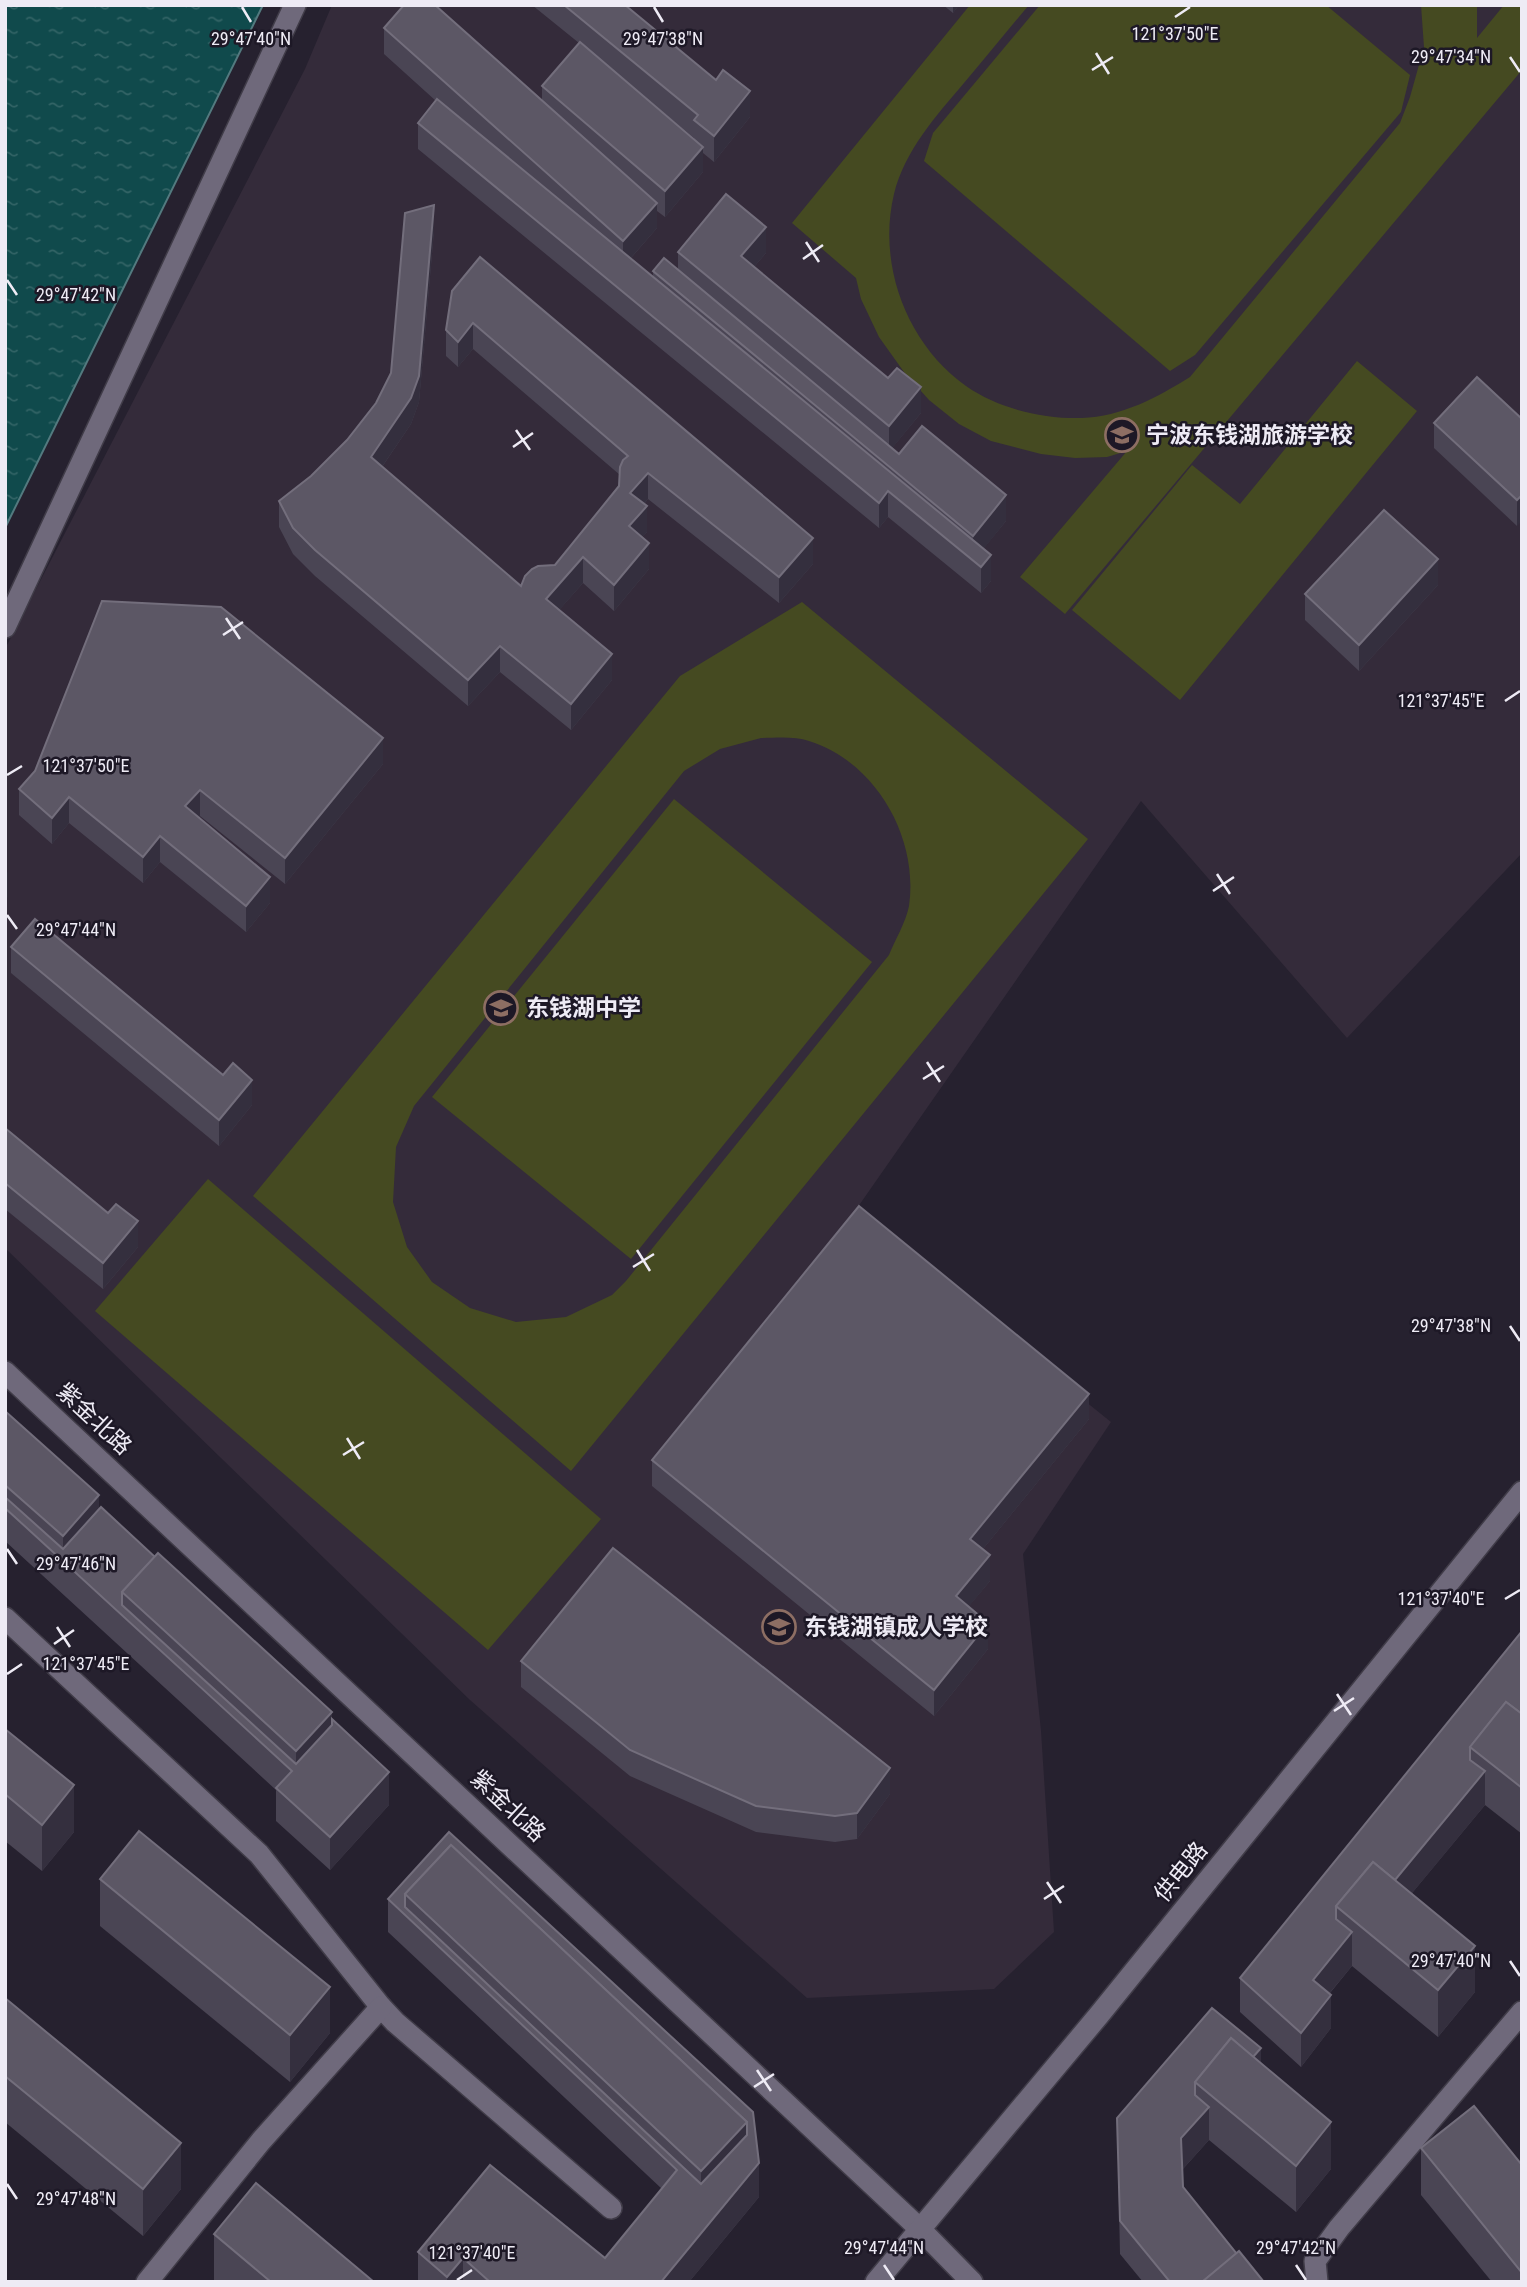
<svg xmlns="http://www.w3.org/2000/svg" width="1527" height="2287" font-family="'Roboto Condensed','Noto Sans SC',sans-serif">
	<defs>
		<pattern id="water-ripples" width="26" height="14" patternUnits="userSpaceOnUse" patternTransform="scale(1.75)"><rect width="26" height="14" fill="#104a4c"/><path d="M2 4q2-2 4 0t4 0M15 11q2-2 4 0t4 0" fill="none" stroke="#336466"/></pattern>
	</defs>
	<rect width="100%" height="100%" fill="#26212f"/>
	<path fill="#342b3a" d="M332,5H1522V853L1347,1038L1141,801L853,1214L1111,1422L1023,1554L1041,1731L1054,1932L994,1989L807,1998L470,1700L5,1248V649L305,69Z"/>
	<g fill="#454a21" fill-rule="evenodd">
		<path d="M970,5H1029C1007,31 986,57 964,83C936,116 905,150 894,194C877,265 907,344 966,386C999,409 1043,419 1082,418C1121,417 1158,397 1190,377L1400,123L1410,97L1424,47L1421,5H1477V38L1504,5H1518L1522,8V70L1065,614L1020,577L1127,451L1107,457L1075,458L1041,454L991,441L959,424L929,400L904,372L879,337L861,299L856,278L792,223Z"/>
		<path d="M1040,5H1326L1410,75L1401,112L1195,355L1170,371L924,161L933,133Z"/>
		<path d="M1357,361L1417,411L1180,700L1072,610L1192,465L1240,504Z"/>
		<path d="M802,602L1088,839L571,1471L253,1196L680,676ZM761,738C776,738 795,736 809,741C876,762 919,838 909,906C906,922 895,940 889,955L626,1281L612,1295L566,1317L516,1322L470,1308L432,1282L407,1247L393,1202L396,1147L414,1106L684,771L720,749Z"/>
		<path d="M674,799L872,962L631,1259L432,1097Z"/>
		<path d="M208,1179L601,1519L488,1650L95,1311Z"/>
	</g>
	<path fill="url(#water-ripples)" stroke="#537a7f" stroke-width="2" d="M5,5H263L5,528Z"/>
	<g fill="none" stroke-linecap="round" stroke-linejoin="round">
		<g stroke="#403c48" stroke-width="24">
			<g id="minor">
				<path d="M5,627L295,5"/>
				<path d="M5,1372L920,2229L972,2282"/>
				<path d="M5,1618L259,1854L381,2007L395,2022L611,2208"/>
				<path d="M147,2282L261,2141L381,2007"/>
				<path d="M876,2282L1099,2015L1522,1492"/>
				<path d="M1317,2282L1315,2261L1339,2228L1522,2012"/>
			</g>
		</g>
		<use href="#minor" stroke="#6f697b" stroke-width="21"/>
	</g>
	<g fill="#4a4554" fill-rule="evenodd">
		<path d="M532,5H625L750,117L714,162L703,153V172L665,217L657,211V228L631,258L653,277V271L678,270V252L766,253L754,267L921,413L892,448L899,454L1006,521L983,549L991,581L981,593L888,517L879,528L418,149V123L436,101L384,54V28L542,101V86L579,43ZM647,99L694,138V140Z"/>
		<path d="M943,5H959L953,13Z"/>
		<path d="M434,231L419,402L411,424L382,467L521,586L555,565L619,486L620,475L473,349L458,367L446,356V330L452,291L813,564L779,603L648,499L644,504L647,532L642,537L649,569L614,611L583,583L559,610L612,680L571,730L500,672L468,706L315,576L293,554L279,527V501L311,476L347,440L376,403L391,373Z"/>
		<path d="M1522,419L1517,526L1434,448V423Z"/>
		<path d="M1438,585L1359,671L1305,620V594Z"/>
		<path d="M383,764L285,884L200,816L198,817L270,903L246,932L160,862L143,883L69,823L52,844L19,815V789Z"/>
		<path d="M11,947L252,1105L219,1146L11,973Z"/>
		<path d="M5,1128L138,1247L103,1289L5,1209Z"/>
		<path d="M5,1411L99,1508L332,1719L389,1805L330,1870L276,1821V1790L5,1541Z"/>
		<path d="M1089,1419L983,1549L990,1581L968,1607L988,1649L934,1716L652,1486V1460Z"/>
		<path d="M1522,1631V1834L1485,1805L1412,1893L1475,1992L1438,2037L1352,1966L1330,1993L1331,2028L1301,2067L1240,2012V1978Z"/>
		<path d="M521,1661L890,1794L857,1839L835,1842L756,1832L630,1776L521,1687Z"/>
		<path d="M5,1729L74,1832L42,1871L5,1841Z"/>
		<path d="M449,1832L759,2197L689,2282H418V2252L605,2258L662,2189L388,1932V1899Z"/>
		<path d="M100,1879L330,2033L290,2082L100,1926Z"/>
		<path d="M5,1998L181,2189L143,2236L5,2122Z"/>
		<path d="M1212,2008L1331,2169L1296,2212L1209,2140L1182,2170L1183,2187L1237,2254L1264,2282H1143L1120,2254L1117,2118Z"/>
		<path d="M1421,2148L1522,2165V2282H1492L1421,2195Z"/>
		<path d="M214,2234L374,2282H216L214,2280Z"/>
	</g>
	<g fill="#342f3e">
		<path d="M953,5H959L953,13Z"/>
		<path d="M750,91V117L714,162V136Z"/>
		<path d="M703,147V172L665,217V191Z"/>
		<path d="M657,203V228L623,267V241Z"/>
		<path d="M434,205V231L419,402L411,424L371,483V457Z"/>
		<path d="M766,227V253L741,282V256Z"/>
		<path d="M473,323V349L458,367V342Z"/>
		<path d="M921,387V413L889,452V426Z"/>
		<path d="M648,473V499L630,519V493Z"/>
		<path d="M888,491V517L879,528V503Z"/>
		<path d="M1006,495V521L973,562V536Z"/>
		<path d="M1522,495V521L1517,526V500Z"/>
		<path d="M647,506V532L629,552V526Z"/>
		<path d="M813,538V564L779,603V577Z"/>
		<path d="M649,543V569L614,611V585Z"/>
		<path d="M991,555V581L981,593V567Z"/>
		<path d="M583,557V583L546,625V599Z"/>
		<path d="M1438,559V585L1359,671V645Z"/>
		<path d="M500,646V672L468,706V680Z"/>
		<path d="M612,654V680L571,730V704Z"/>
		<path d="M383,738V764L285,884V858Z"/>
		<path d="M200,790V816L185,832V806Z"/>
		<path d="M69,797V823L52,844V818Z"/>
		<path d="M160,836V862L143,883V857Z"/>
		<path d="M8,871V897L5,901V875Z"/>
		<path d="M270,877V903L246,932V906Z"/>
		<path d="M252,1080V1105L219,1146V1120Z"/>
		<path d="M138,1221V1247L103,1289V1263Z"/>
		<path d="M1089,1394V1419L970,1565V1539Z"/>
		<path d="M99,1495V1542L63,1560V1536Z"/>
		<path d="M990,1555V1581L956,1622V1596Z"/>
		<path d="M988,1623V1649L934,1716V1690Z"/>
		<path d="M332,1712V1758L296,1797V1751Z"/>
		<path d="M890,1768V1794L857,1839V1813Z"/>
		<path d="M1485,1771V1805L1389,1921V1887Z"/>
		<path d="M389,1772V1805L330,1870V1837Z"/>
		<path d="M74,1785V1832L42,1871V1825Z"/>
		<path d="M1352,1932V1966L1313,2013V1980Z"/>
		<path d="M1475,1946V1992L1438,2037V1990Z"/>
		<path d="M330,1987V2033L290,2082V2035Z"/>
		<path d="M1331,1995V2028L1301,2067V2033Z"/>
		<path d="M1261,2048V2082L1246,2064Z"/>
		<path d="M1209,2107V2140L1181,2171V2138Z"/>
		<path d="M747,2122V2168L701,2218V2171Z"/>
		<path d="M1331,2122V2169L1296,2212V2166Z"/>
		<path d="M181,2143V2189L143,2236V2189Z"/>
		<path d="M759,2163V2197L689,2282H661Z"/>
		<path d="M463,2258V2282H447V2277Z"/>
	</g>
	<g fill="#5c5765" stroke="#736e7c" stroke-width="2" fill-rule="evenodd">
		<path d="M404,5H435L657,203L623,241L384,28Z"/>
		<path d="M564,5H625L716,80L723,70L750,91L714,136L694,120L698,115Z"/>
		<path d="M580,42L703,147L665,191L542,86Z"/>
		<path d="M437,99L991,555L981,567L888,491L879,503L418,123Z"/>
		<path d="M726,194L766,227L741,256L888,378L897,368L921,387L889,426L678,252Z"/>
		<path d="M434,205L419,376L411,398L371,457L521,586L525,576L532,569L538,566L555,565L619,486L620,467L623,460L628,456L473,323L458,342L446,330L452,291L480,257L813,538L779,577L648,473L630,493L647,506L629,526L649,543L614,585L583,557L546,599L612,654L571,704L500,646L468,680L315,550L293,528L279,501L311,476L347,440L376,403L391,373L405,213Z"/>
		<path d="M664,258L899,454L922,426L1006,495L973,536L653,271Z"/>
		<path d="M1477,377L1522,419V495L1517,500L1434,423Z"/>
		<path d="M1384,510L1438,559L1359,645L1305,594Z"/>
		<path d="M102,601L221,607L383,738L285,858L200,790L185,806L270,877L246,906L160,836L143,857L69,797L52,818L19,789L35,771Z"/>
		<path d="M35,919L223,1075L233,1063L252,1080L219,1120L11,947Z"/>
		<path d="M5,1128L108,1213L116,1204L138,1221L103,1263L5,1183Z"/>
		<path d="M859,1206L1089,1394L970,1539L990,1555L956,1596L988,1623L934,1690L652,1460Z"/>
		<path d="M5,1411L99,1495L63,1536L5,1485Z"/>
		<path d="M5,1497L63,1549L101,1507L155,1557L122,1592V1605L296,1764L332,1725V1719L389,1772L330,1837L276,1788L292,1771L5,1508Z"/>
		<path d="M613,1548L890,1768L857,1813L835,1816L756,1806L630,1750L521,1661Z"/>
		<path d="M158,1553L332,1712L296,1751L122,1592Z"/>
		<path d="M1522,1631V1714L1506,1702L1470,1747V1760L1485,1771L1395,1880L1373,1862L1336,1906V1919L1352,1932L1313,1980L1331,1995L1301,2033L1240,1978Z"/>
		<path d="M1506,1702L1522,1714V1788L1470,1747Z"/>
		<path d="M5,1729L74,1785L42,1825L5,1794Z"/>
		<path d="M139,1831L330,1987L290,2035L100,1879Z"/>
		<path d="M449,1832L753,2112L759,2163L661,2282H490L463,2258L447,2277L418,2252L490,2165L605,2258L677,2170L388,1899ZM451,1845L747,2122V2135L701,2184L405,1907V1894Z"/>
		<path d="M451,1845L747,2122L701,2171L405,1894Z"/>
		<path d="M1373,1862L1475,1946L1438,1990L1336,1906Z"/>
		<path d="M5,1998L181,2143L143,2189L5,2076Z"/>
		<path d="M1212,2008L1261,2048L1253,2057L1231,2038L1195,2082V2095L1209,2107L1181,2138L1183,2187L1237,2254L1202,2282H1170L1120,2221L1117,2118Z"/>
		<path d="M1231,2038L1331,2122L1296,2166L1195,2082Z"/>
		<path d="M1474,2106L1522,2165V2273L1421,2148Z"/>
		<path d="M256,2183L374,2282H271L214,2234Z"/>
		<path d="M1239,2251L1264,2282H1202Z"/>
	</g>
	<path fill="none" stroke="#eeebf5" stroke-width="2.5" d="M242,7L251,22M654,7L663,22M1175,17L1190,7M1096,53L1109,74M1510,57L1520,72M1092,70L1113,57M806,242L819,262M803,259L823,245M7,280L17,295M516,430L530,450M513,447L533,433M226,618L240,639M223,635L243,622M1505,701L1520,691M7,775L22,766M1217,874L1230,894M1213,891L1234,877M7,915L17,929M927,1062L940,1082M923,1079L944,1066M637,1250L650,1271M633,1267L654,1254M1510,1326L1520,1341M347,1438L360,1459M343,1455L364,1442M7,1549L17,1564M1505,1599L1520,1590M57,1627L70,1647M54,1644L74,1630M7,1674L22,1664M1337,1694L1351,1715M1334,1711L1354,1698M1047,1882L1061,1903M1044,1899L1064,1886M1510,1961L1520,1976M757,2070L771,2091M754,2087L774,2074M7,2184L17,2199M884,2265L894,2280M1296,2265L1306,2280M457,2280L472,2270"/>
	<defs>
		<g id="school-ring" transform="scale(1.75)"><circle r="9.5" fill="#1d1826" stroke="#8d6e63" stroke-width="1.5"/><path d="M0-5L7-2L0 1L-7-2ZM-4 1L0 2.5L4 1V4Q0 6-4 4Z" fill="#8d6e63"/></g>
		<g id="university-ring" transform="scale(1.75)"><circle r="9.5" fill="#1d1826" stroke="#8d6e63" stroke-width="1.5"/><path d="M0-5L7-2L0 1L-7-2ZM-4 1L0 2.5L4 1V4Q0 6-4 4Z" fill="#8d6e63"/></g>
	</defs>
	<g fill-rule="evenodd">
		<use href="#school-ring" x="1122" y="435"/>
		<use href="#school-ring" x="501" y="1008"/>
		<use href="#university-ring" x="779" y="1627"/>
	</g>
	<g text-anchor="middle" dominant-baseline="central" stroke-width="5" stroke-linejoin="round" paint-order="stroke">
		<g font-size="23" font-weight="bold" fill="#eeebf5" stroke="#1d1826" text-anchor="start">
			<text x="1146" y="435">宁波东钱湖旅游学校</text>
			<text x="526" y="1008">东钱湖中学</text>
			<text x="804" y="1627">东钱湖镇成人学校</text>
		</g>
		<g font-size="23" fill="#eeebf5" stroke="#1d1826">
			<text transform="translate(94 1419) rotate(43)">紫金北路</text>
			<text transform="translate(508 1806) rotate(43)">紫金北路</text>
			<text transform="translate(1181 1872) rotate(-51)">供电路</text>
		</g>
	</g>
	<g font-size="18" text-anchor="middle" fill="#eeebf5" stroke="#1d1826" stroke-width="5" stroke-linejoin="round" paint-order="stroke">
		<text x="1175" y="40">121°37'50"E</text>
		<text x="251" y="45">29°47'40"N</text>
		<text x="663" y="45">29°47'38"N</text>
		<text x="1451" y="63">29°47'34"N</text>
		<text x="76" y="301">29°47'42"N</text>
		<text x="1441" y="707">121°37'45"E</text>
		<text x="86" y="772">121°37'50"E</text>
		<text x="76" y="936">29°47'44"N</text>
		<text x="1451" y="1332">29°47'38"N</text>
		<text x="76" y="1570">29°47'46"N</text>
		<text x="1441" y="1605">121°37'40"E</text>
		<text x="86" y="1670">121°37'45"E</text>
		<text x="1451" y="1967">29°47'40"N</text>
		<text x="76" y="2205">29°47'48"N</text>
		<text x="884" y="2254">29°47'44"N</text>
		<text x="1296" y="2254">29°47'42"N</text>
		<text x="472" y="2259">121°37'40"E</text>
	</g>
	<rect width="1527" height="2287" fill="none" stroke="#eeebf5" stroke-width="14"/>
</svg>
